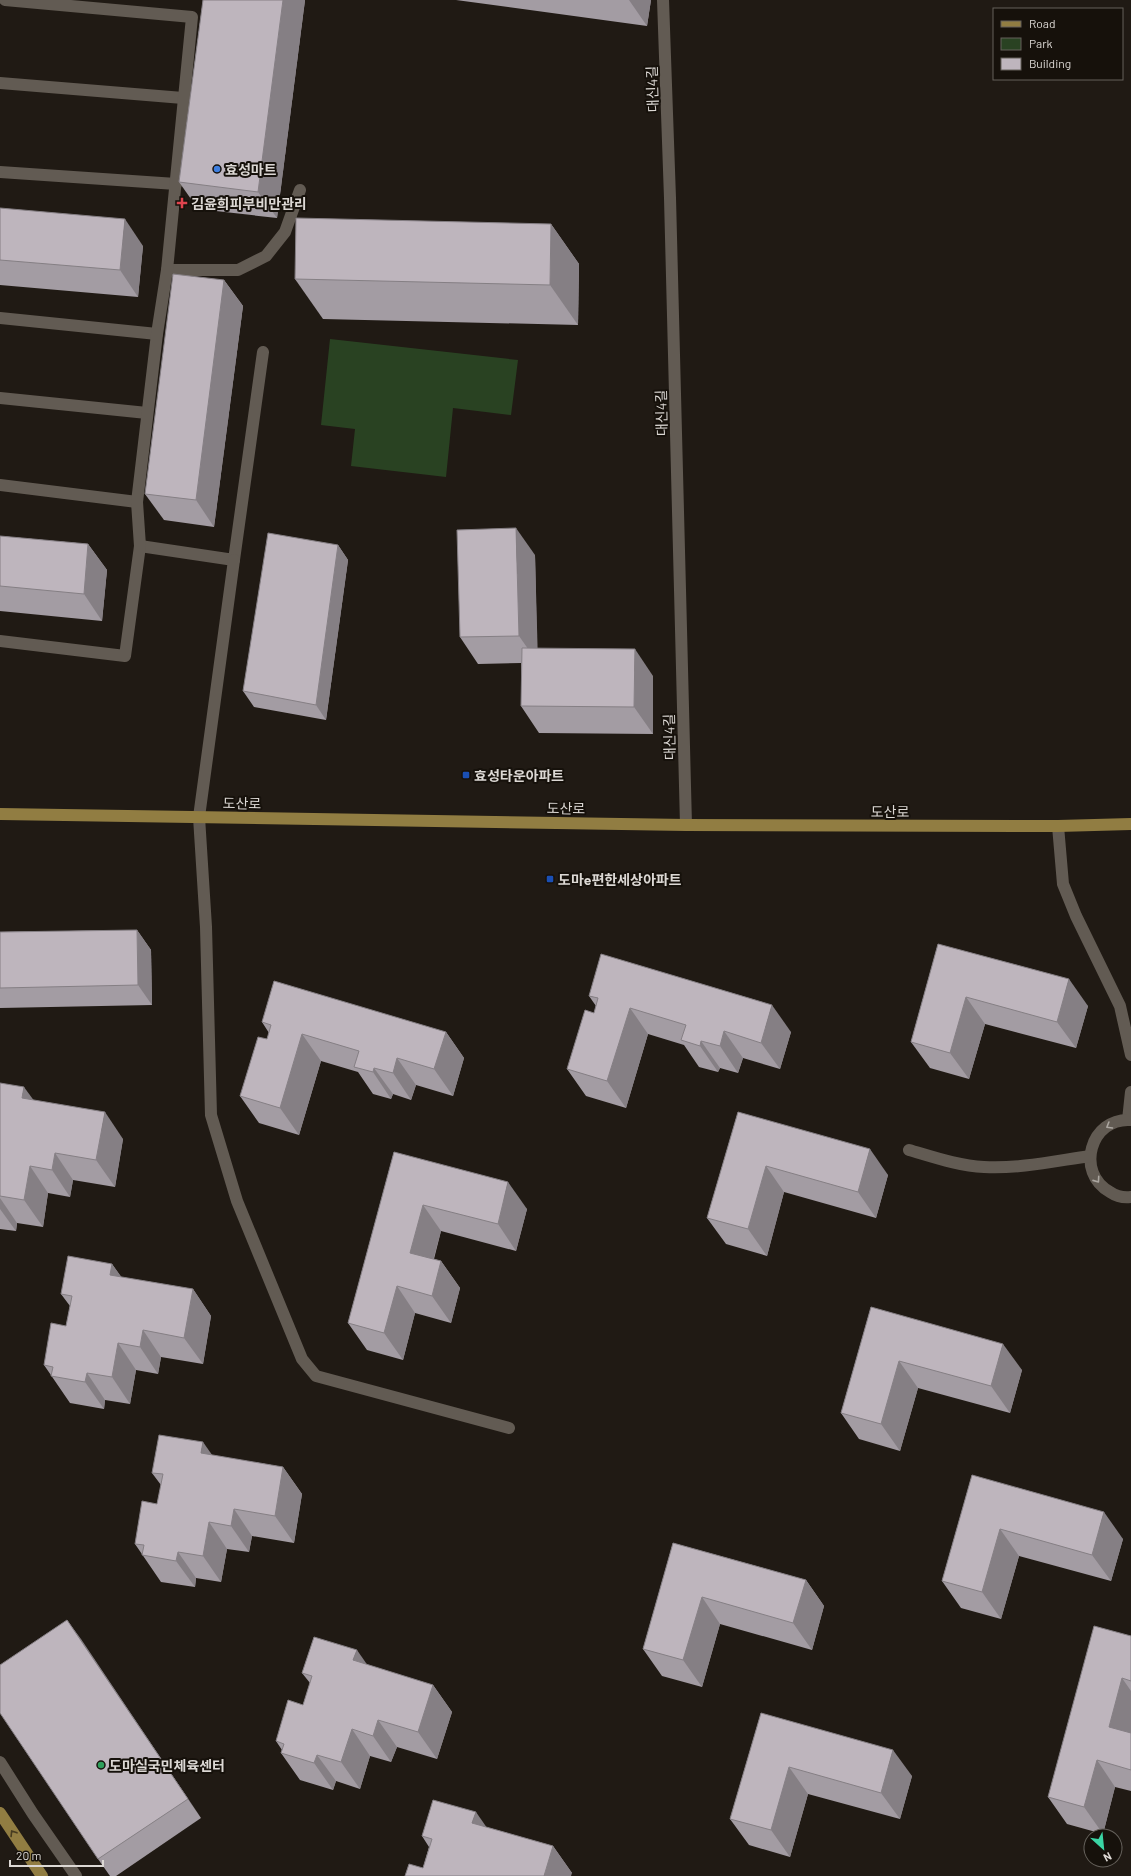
<svg xmlns="http://www.w3.org/2000/svg" width="1131" height="1876" font-family="Barlow,'Noto Sans KR',sans-serif">
	<rect width="100%" height="100%" fill="#201a14"/>
	<path fill="#294222" d="M330,339L518,360L511,415L453,408L446,477L351,466L355,429L321,425Z"/>
	<g fill="none" stroke-linecap="round" stroke-linejoin="round">
		<g stroke="#625b53" stroke-width="12">
			<path d="M663,0L670,198L686,825"/>
			<path d="M0,83L183,98"/>
			<path d="M0,172L176,184"/>
			<path d="M167,270H238L266,256L285,232L300,190"/>
			<path d="M0,318L157,334"/>
			<path d="M0,398L147,413"/>
			<path d="M0,485L137,502"/>
			<path d="M140,546L234,560L263,352"/>
			<path d="M234,560L199,817L206,927L211,1115L237,1201L302,1359L316,1376L509,1428"/>
			<path d="M0,641L125,656L140,546L137,502L157,334L167,270L192,17L5,0"/>
			<path d="M1058,826L1063,884L1076,916L1120,1006L1131,1055"/>
			<path d="M1128,1120L1131,1092"/>
			<path d="M1131,1120C1090,1117 1075,1173 1110,1192C1116,1196 1124,1198 1131,1197"/>
			<path d="M909,1150C933,1157 959,1166 984,1167C1019,1169 1055,1161 1090,1156"/>
			<path d="M0,1762L33,1814L76,1876"/>
		</g>
		<g stroke="#917d42" stroke-width="12">
			<path d="M0,814L686,825L1058,826L1131,824"/>
			<path d="M0,1813L42,1876"/>
		</g>
	</g>
	<g fill="#a39ca3">
		<path d="M203,0H305L277,218L198,209L179,182Z"/>
		<path d="M456,0H651L647,26Z"/>
		<path d="M0,208L143,246L138,297L0,285Z"/>
		<path d="M551,224L579,264L578,325L323,319L295,279Z"/>
		<path d="M224,280L243,306L214,527L164,520L145,494Z"/>
		<path d="M0,536L88,544L107,570L102,621L0,611Z"/>
		<path d="M338,545L348,560L326,720L254,707L243,691Z"/>
		<path d="M535,555L537,649L653,676V734L539,733L521,706V663L478,664L460,637Z"/>
		<path d="M137,930L151,950L152,1005L0,1008V932Z"/>
		<path d="M938,944L1088,1006L1076,1048L985,1024L969,1079L930,1068L911,1042Z"/>
		<path d="M589,996L791,1032L780,1069L743,1058L738,1073L720,1068L718,1072L699,1067L684,1045L648,1034L626,1108L586,1096L567,1069L594,1013L596,1006Z"/>
		<path d="M262,1022L446,1032L464,1058L453,1096L416,1085L411,1100L393,1094L391,1099L373,1094L358,1072L321,1061L299,1135L259,1123L240,1096L267,1039L269,1033Z"/>
		<path d="M0,1083L33,1100L123,1139L115,1187L73,1180L70,1197L48,1193L43,1227L17,1223L16,1231L0,1229Z"/>
		<path d="M738,1112L888,1175L876,1218L784,1192L767,1256L726,1244L707,1218Z"/>
		<path d="M394,1152L527,1209L516,1251L441,1231L434,1259L441,1261L460,1288L451,1323L415,1313L403,1360L367,1350L348,1323Z"/>
		<path d="M112,1264L121,1277L193,1289L211,1316L203,1364L161,1357L158,1374L136,1370L130,1404L105,1400L104,1409L70,1403L44,1365L66,1326L70,1306L61,1294Z"/>
		<path d="M871,1307L1022,1370L1010,1413L918,1388L900,1451L859,1439L841,1413Z"/>
		<path d="M212,1455L283,1467L302,1494L294,1543L252,1536L249,1552L227,1549L221,1582L196,1578L195,1587L161,1582L135,1544L157,1504L161,1485L152,1473Z"/>
		<path d="M972,1475L1123,1539L1111,1581L1019,1556L1001,1619L961,1608L942,1581Z"/>
		<path d="M673,1543L806,1580L824,1606L812,1650L720,1624L702,1687L662,1676L643,1649Z"/>
		<path d="M67,1620L201,1818L116,1876H110L98,1859Z"/>
		<path d="M1131,1636V1791L1115,1787L1103,1834L1067,1824L1048,1797Z"/>
		<path d="M367,1665L433,1685L452,1712L437,1759L397,1747L391,1762L370,1756L360,1789L336,1781L333,1790L300,1780L281,1753L282,1750L276,1741L303,1705L310,1683L302,1673Z"/>
		<path d="M761,1713L912,1776L900,1819L808,1794L790,1857L749,1845L730,1819Z"/>
		<path d="M486,1827L553,1846L572,1873L405,1876L423,1868L429,1847L422,1836Z"/>
	</g>
	<g fill="#857f84">
		<path d="M283,0H305L277,218L258,192Z"/>
		<path d="M629,0H651L647,26Z"/>
		<path d="M125,219L143,246L138,297L120,270Z"/>
		<path d="M551,224L579,264L578,325L550,285Z"/>
		<path d="M224,280L243,306L214,527L196,500Z"/>
		<path d="M516,528L535,555L538,663L519,636Z"/>
		<path d="M88,544L107,570L102,621L84,594Z"/>
		<path d="M338,545L348,560L326,720L316,705Z"/>
		<path d="M635,649L653,676V734L634,707Z"/>
		<path d="M137,930L151,950L152,1005L138,985Z"/>
		<path d="M1069,979L1088,1006L1076,1048L1057,1022Z"/>
		<path d="M966,997L985,1024L969,1079L950,1053Z"/>
		<path d="M772,1005L791,1032L780,1069L761,1043Z"/>
		<path d="M630,1008L648,1034L626,1108L607,1081Z"/>
		<path d="M724,1031L743,1058L738,1073L720,1046Z"/>
		<path d="M446,1032L464,1058L453,1096L434,1069Z"/>
		<path d="M302,1034L321,1061L299,1135L280,1108Z"/>
		<path d="M701,1041L720,1068L718,1072L700,1046Z"/>
		<path d="M397,1058L416,1085L411,1100L393,1073Z"/>
		<path d="M374,1068L393,1094L391,1099L373,1072Z"/>
		<path d="M24,1087L43,1113L22,1098Z"/>
		<path d="M105,1112L123,1139L115,1187L96,1160Z"/>
		<path d="M870,1149L888,1175L876,1218L858,1192Z"/>
		<path d="M55,1153L73,1180L70,1197L52,1170Z"/>
		<path d="M30,1166L48,1193L43,1227L24,1200Z"/>
		<path d="M766,1166L784,1192L767,1256L748,1229Z"/>
		<path d="M508,1182L527,1209L516,1251L498,1224Z"/>
		<path d="M0,1198L17,1223L16,1231L0,1209Z"/>
		<path d="M423,1205L441,1231L428,1279L410,1253Z"/>
		<path d="M441,1261L460,1288L451,1323L432,1296Z"/>
		<path d="M112,1264L131,1290L110,1275Z"/>
		<path d="M397,1286L415,1313L403,1360L384,1333Z"/>
		<path d="M193,1289L211,1316L203,1364L184,1338Z"/>
		<path d="M143,1330L161,1357L158,1374L140,1347Z"/>
		<path d="M118,1343L136,1370L130,1404L112,1377Z"/>
		<path d="M1003,1344L1022,1370L1010,1413L991,1386Z"/>
		<path d="M899,1361L918,1388L900,1451L881,1424Z"/>
		<path d="M87,1373L105,1400L104,1409L85,1382Z"/>
		<path d="M203,1442L222,1469L201,1453Z"/>
		<path d="M283,1467L302,1494L294,1543L275,1516Z"/>
		<path d="M234,1509L252,1536L249,1552L231,1526Z"/>
		<path d="M1104,1512L1123,1539L1111,1581L1092,1555Z"/>
		<path d="M209,1522L227,1549L221,1582L203,1556Z"/>
		<path d="M1000,1529L1019,1556L1001,1619L982,1592Z"/>
		<path d="M178,1552L196,1578L195,1587L176,1561Z"/>
		<path d="M806,1580L824,1606L812,1650L793,1623Z"/>
		<path d="M702,1597L720,1624L702,1687L683,1660Z"/>
		<path d="M67,1620L81,1639L201,1818L188,1799Z"/>
		<path d="M357,1650L375,1676L353,1660Z"/>
		<path d="M1122,1678L1131,1691V1742L1109,1727Z"/>
		<path d="M433,1685L452,1712L437,1759L418,1732Z"/>
		<path d="M378,1720L397,1747L391,1762L373,1736Z"/>
		<path d="M352,1729L370,1756L360,1789L341,1762Z"/>
		<path d="M893,1750L912,1776L900,1819L881,1793Z"/>
		<path d="M317,1755L336,1781L333,1790L314,1763Z"/>
		<path d="M1097,1760L1115,1787L1103,1834L1084,1807Z"/>
		<path d="M789,1767L808,1794L790,1857L771,1830Z"/>
		<path d="M476,1812L494,1838L472,1823Z"/>
		<path d="M553,1846L572,1873L571,1876H544Z"/>
	</g>
	<g fill="#beb5bd" stroke="#857f84">
		<path d="M203,0H283L258,192L179,182Z"/>
		<path d="M0,208L125,219L120,270L0,260Z"/>
		<path d="M296,218L551,224L550,285L295,279Z"/>
		<path d="M173,274L224,280L196,500L145,494Z"/>
		<path d="M516,528L519,636L460,637L457,530Z"/>
		<path d="M268,533L338,545L316,705L243,691Z"/>
		<path d="M0,536L88,544L84,594L0,586Z"/>
		<path d="M522,648L635,649L634,707L521,706Z"/>
		<path d="M137,930L138,985L0,988V932Z"/>
		<path d="M938,944L1069,979L1057,1022L966,997L950,1053L911,1042Z"/>
		<path d="M601,954L772,1005L761,1043L724,1031L720,1046L701,1041L700,1046L681,1040L686,1025L630,1008L607,1081L567,1069L585,1010L594,1013L598,998L589,996Z"/>
		<path d="M274,981L446,1032L434,1069L397,1058L393,1073L374,1068L373,1072L354,1067L359,1051L302,1034L280,1108L240,1096L258,1037L267,1039L271,1025L262,1022Z"/>
		<path d="M0,1083L24,1087L22,1098L105,1112L96,1160L55,1153L52,1170L30,1166L24,1200L0,1196Z"/>
		<path d="M738,1112L870,1149L858,1192L766,1166L748,1229L707,1218Z"/>
		<path d="M394,1152L508,1182L498,1224L423,1205L410,1253L441,1261L432,1296L397,1286L384,1333L348,1323Z"/>
		<path d="M68,1256L112,1264L110,1275L193,1289L184,1338L143,1330L140,1347L118,1343L112,1377L87,1373L85,1382L51,1376L53,1367L44,1365L51,1323L66,1326L72,1296L61,1294Z"/>
		<path d="M871,1307L1003,1344L991,1386L899,1361L881,1424L841,1413Z"/>
		<path d="M159,1435L203,1442L201,1453L283,1467L275,1516L234,1509L231,1526L209,1522L203,1556L178,1552L176,1561L142,1555L144,1545L135,1544L142,1501L157,1504L163,1474L152,1473Z"/>
		<path d="M972,1475L1104,1512L1092,1555L1000,1529L982,1592L942,1581Z"/>
		<path d="M673,1543L806,1580L793,1623L702,1597L683,1660L643,1649Z"/>
		<path d="M67,1620L188,1799L98,1859L0,1713V1665Z"/>
		<path d="M1094,1626L1131,1636V1681L1122,1678L1109,1727L1131,1733V1770L1097,1760L1084,1807L1048,1797Z"/>
		<path d="M314,1637L357,1650L353,1660L433,1685L418,1732L378,1720L373,1736L352,1729L341,1762L317,1755L314,1763L281,1753L284,1744L276,1741L288,1700L303,1705L312,1676L302,1673Z"/>
		<path d="M761,1713L893,1750L881,1793L789,1767L771,1830L730,1819Z"/>
		<path d="M433,1800L476,1812L472,1823L553,1846L544,1876H405L409,1864L423,1868L432,1839L422,1836Z"/>
	</g>
	<defs><path id="oneway-chevron" d="M-2-3.5L2.5 0L-2 3.5" fill="none" stroke-width="1.6" stroke-linecap="round" stroke-linejoin="round"/></defs>
	<g stroke="#aba6a0">
		<use href="#oneway-chevron" transform="translate(1109 1126) rotate(149)"/>
		<use href="#oneway-chevron" transform="translate(1097 1180) rotate(55)"/>
	</g>
	<use stroke="#473c21" href="#oneway-chevron" transform="translate(13 1833) rotate(-122)"/>
	<circle fill="#3f7fe0" stroke="#16110b" stroke-width="1.5" cx="217" cy="169" r="4"/>
	<path fill="#e0444e" stroke="#16110b" stroke-width="1.5" d="M180 197h4v4h4v4h-4v4h-4v-4h-4v-4h4z"/>
	<g fill="#1a4fb4" stroke="#16110b" stroke-width="1.5">
		<rect x="462" y="771" width="8" height="8" rx="2"/>
		<rect x="546" y="875" width="8" height="8" rx="2"/>
	</g>
	<circle fill="#2e9e5b" stroke="#16110b" stroke-width="1.5" cx="101" cy="1765" r="4"/>
	<g text-anchor="middle" dominant-baseline="central" stroke-width="4" stroke-linejoin="round" paint-order="stroke">
		<g font-size="14" fill="#dcd8d4" stroke="#16110b">
			<text transform="translate(652 89) rotate(-92)">대신4길</text>
			<text transform="translate(661 413) rotate(-91)">대신4길</text>
			<text transform="translate(669 737) rotate(-91)">대신4길</text>
			<text transform="translate(242 803) rotate(1)">도산로</text>
			<text transform="translate(566 808) rotate(1)">도산로</text>
			<text x="890" y="811">도산로</text>
		</g>
		<g font-size="14" font-weight="bold" fill="#dcd8d4" stroke="#16110b" text-anchor="start">
			<text x="225" y="169">효성마트</text>
			<text x="191" y="203">김윤희피부비만관리</text>
			<text x="474" y="775">효성타운아파트</text>
			<text x="558" y="879">도마e편한세상아파트</text>
			<text x="109" y="1765">도마실국민체육센터</text>
		</g>
	</g>
	<rect x="993" y="8" width="130" height="72" fill="#16110b" stroke="#65615b"/>
	<rect x="1001" y="21" width="20" height="6" fill="#917d42" stroke="#65615b"/>
	<text x="1029" y="28" font-size="12" fill="#dcd8d4">Road</text>
	<rect x="1001" y="38" width="20" height="12" fill="#294222" stroke="#65615b"/>
	<text x="1029" y="48" font-size="12" fill="#dcd8d4">Park</text>
	<rect x="1001" y="58" width="20" height="12" fill="#beb5bd" stroke="#65615b"/>
	<text x="1029" y="68" font-size="12" fill="#dcd8d4">Building</text>
	<g transform="translate(1103 1848) rotate(153)"><circle r="19" fill="#16110b" stroke="#65615b"/>
	<path d="M0-3L7 15L0 10L-7 15Z" fill="#3ad4a4"/>
	<text y="-6" font-size="11" font-weight="bold" text-anchor="middle" fill="#dcd8d4">N</text>
	</g>
	<path d="M10 1860v6h93v-6" fill="none" stroke="#dcd8d4" stroke-width="2"/>
	<text x="16" y="1860" font-size="12" fill="#dcd8d4" stroke="#16110b" stroke-width="3" paint-order="stroke">20 m</text>
</svg>
